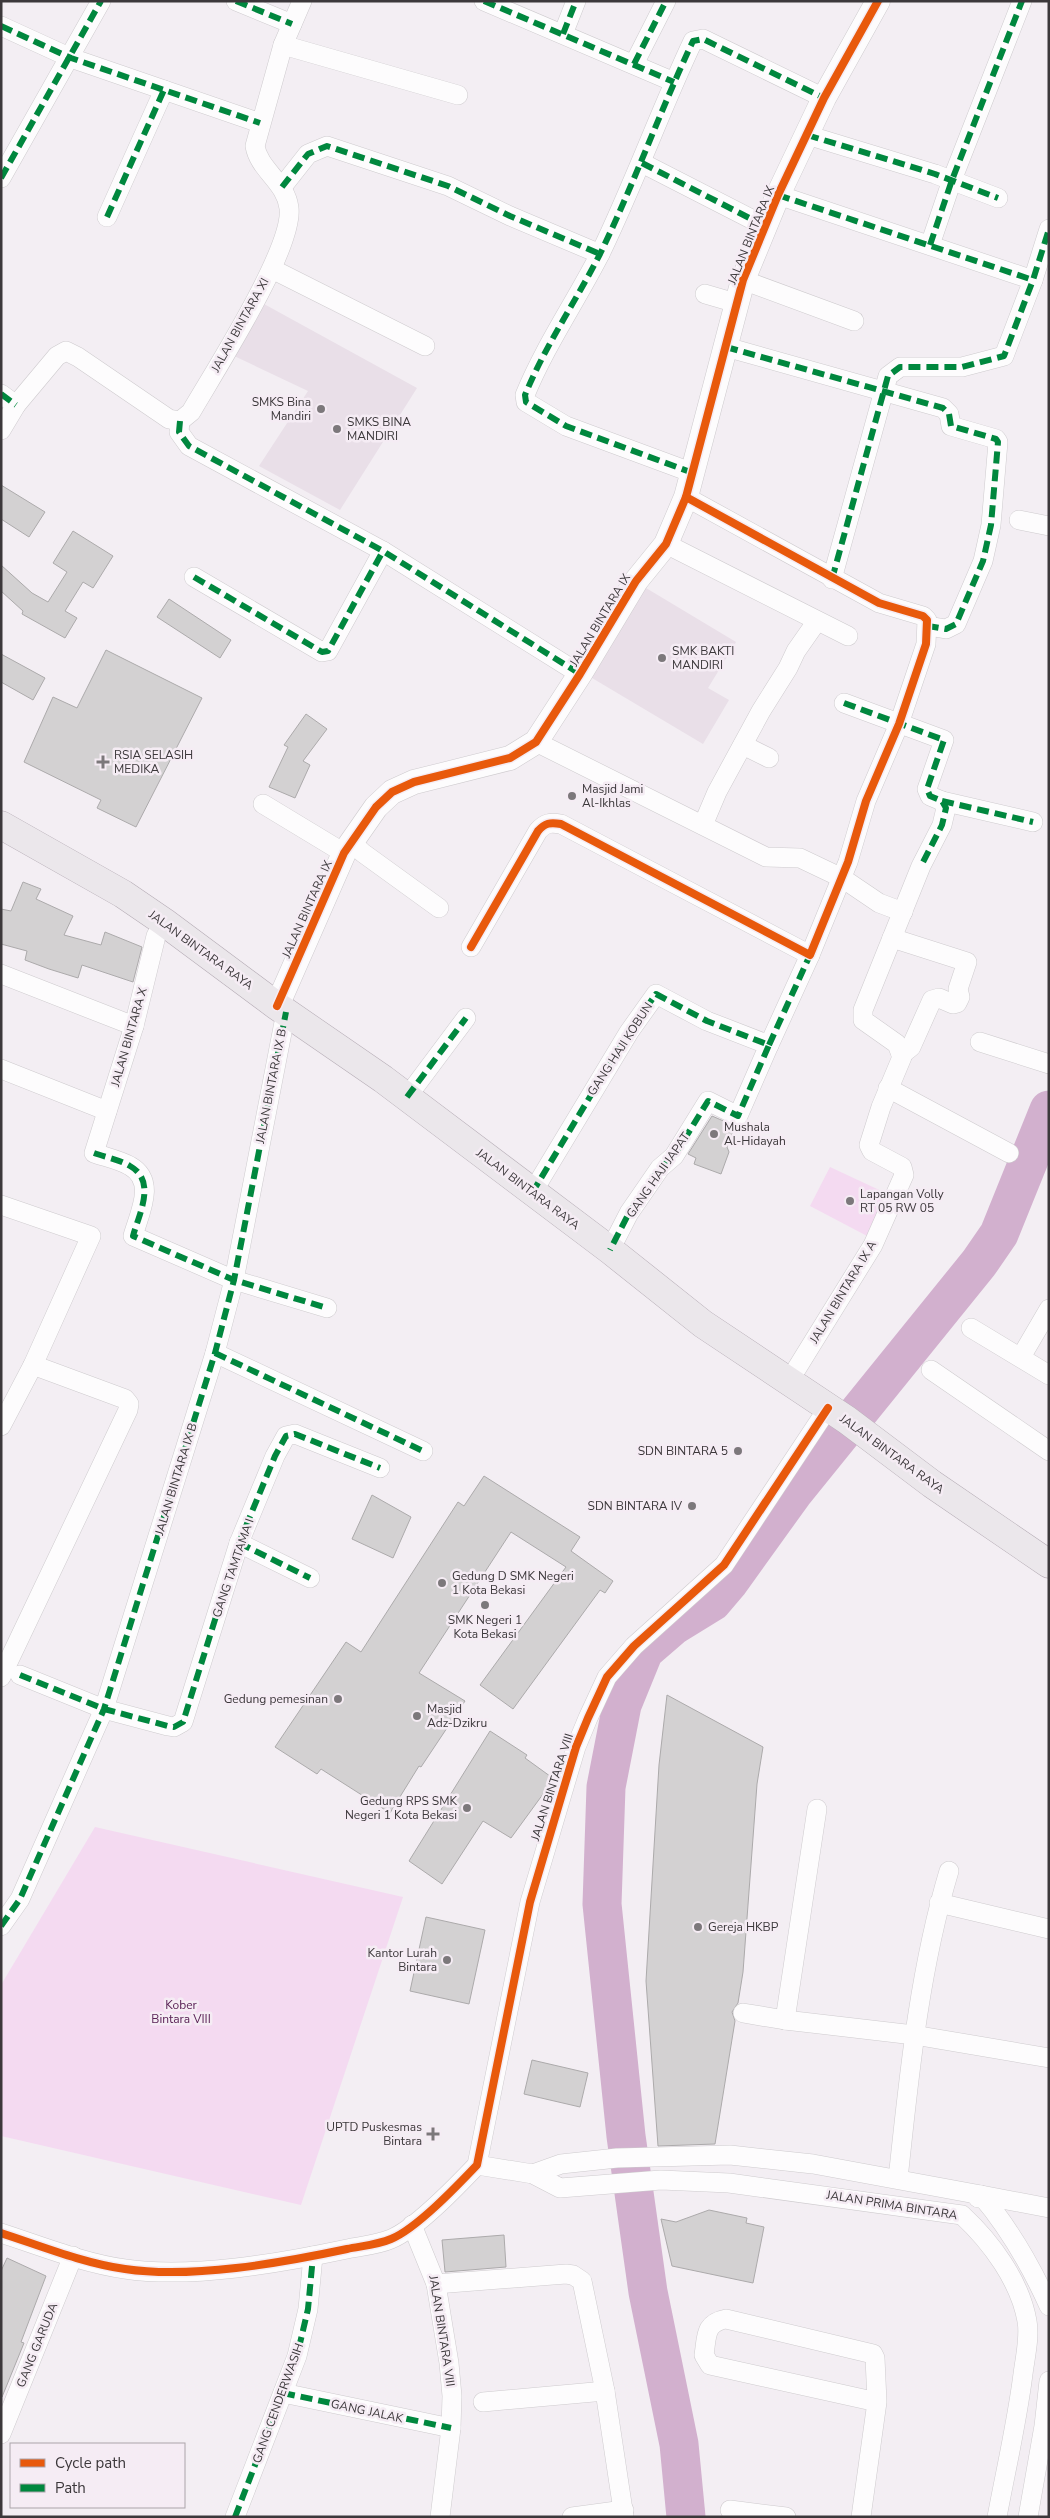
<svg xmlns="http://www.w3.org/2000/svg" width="1050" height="2518" font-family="'Nunito Sans',sans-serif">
	<rect width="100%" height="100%" fill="#f3eef3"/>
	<g fill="#e9dfe8">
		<path d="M264,304L417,388L340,510L259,466L308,391L232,355Z"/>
		<path d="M641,585L736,642L708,688L729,700L703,744L587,675Z"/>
	</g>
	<g fill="#f4daf1">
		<path d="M830,1167L890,1195L869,1237L810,1206Z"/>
		<path d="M95,1827L403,1897L301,2205L1,2136V1985Z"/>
	</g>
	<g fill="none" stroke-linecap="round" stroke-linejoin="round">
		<path stroke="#d2b0ce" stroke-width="39" d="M686,2517L679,2444L648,2292L626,2136L602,1904L606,1787L622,1705L644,1651L673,1626L712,1602L729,1582L793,1493L979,1263L999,1234L1049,1110"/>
	</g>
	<g fill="#d3d1d2" stroke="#acaaab">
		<path d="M1,485L45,512L29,537L1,519Z"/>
		<path d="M73,531L113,556L93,588L83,582L65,611L77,618L65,638L22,614L23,611L1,591V565L32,593L48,602L67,572L53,563Z"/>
		<path d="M169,599L231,640L220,658L157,617Z"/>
		<path d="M106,650L202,698L136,827L97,808L101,800L24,762L53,697L77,708Z"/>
		<path d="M1,654L45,678L33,700L1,682Z"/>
		<path d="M306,714L327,729L303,761L310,765L295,798L269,787L288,747L284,745Z"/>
		<path d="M23,882L41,889L36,899L73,916L64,935L101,945L105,932L142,947L133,982L82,965L78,978L49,969L25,960L27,951L1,944V909L11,911Z"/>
		<path d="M712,1116L735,1126L727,1147L729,1152L721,1174L694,1164L696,1158L688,1154Z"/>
		<path d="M484,1476L580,1537L571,1551L613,1581L605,1593L600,1590L513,1709L480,1685L566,1567L511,1532L419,1673L465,1701L421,1767L419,1766L390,1813L321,1769L317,1774L275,1747L346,1642L361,1652L458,1502L464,1506Z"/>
		<path d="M372,1495L411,1517L393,1558L352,1539Z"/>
		<path d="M667,1695L763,1747L757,1784L743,1972L738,2003L732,2012L735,2021L715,2144L658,2146L646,1981L659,1765Z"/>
		<path d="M490,1731L527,1755L525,1758L554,1779L511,1838L483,1821L442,1884L409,1861Z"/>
		<path d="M426,1917L485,1930L469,2004L410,1991Z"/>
		<path d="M532,2060L588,2073L580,2107L524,2094Z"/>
		<path d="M709,2210L747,2218L746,2223L764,2227L753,2283L672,2266L661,2219L676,2222Z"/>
		<path d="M504,2235L506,2267L445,2272L442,2240Z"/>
		<path d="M7,2258L46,2276L21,2342L24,2343L2,2397L1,2271Z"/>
	</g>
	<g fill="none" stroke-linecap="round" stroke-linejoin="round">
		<g stroke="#cecbce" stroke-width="20">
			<g id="minor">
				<path d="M236,1L292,24"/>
				<path d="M484,1L674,82"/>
				<path d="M1,26L71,58L260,123"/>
				<path d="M563,34L576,1"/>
				<path d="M283,45L458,95"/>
				<path d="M634,64L666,1"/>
				<path d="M807,135L935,174L998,198"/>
				<path d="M642,163L765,226"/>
				<path d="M1,178L101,1"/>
				<path d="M282,187L308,154L327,146L448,186L510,216L600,254"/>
				<path d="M778,195L1033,280"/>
				<path d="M107,217L164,90"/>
				<path d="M930,245L952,180L1022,1"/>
				<path d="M272,269L425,346"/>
				<path d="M743,280L854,321"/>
				<path d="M705,294L736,303"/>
				<path d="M726,347L943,408L949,414L951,426L996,439L998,442L991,525L983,561L956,624L946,629L928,626"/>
				<path d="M1,394L16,405"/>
				<path d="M180,421L179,432L189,446L383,551L580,674"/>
				<path d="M1,430L16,405L57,356L66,351L78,357L169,419L180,421L191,412C214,372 294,248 289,208C286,182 259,170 255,146L283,45L302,1"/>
				<path d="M693,473L566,426L526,402L525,395C545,346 576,301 600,254C634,184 660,111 693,41L703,39L824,98"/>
				<path d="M1019,520L1049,526"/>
				<path d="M666,544L848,636"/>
				<path d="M194,577L322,652L328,651L383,551"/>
				<path d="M832,579L888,376L900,367H962L1004,356L1033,280L1049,229"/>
				<path d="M536,742L766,857L800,858L842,878L879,903L903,912"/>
				<path d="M743,745L769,758"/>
				<path d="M942,801L1033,822"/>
				<path d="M263,804L344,853"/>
				<path d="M703,825L717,792L761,711L788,668L796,651L817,621"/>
				<path d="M351,842L363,853L439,908"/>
				<path d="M164,922L156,936L134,1026L94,1153C105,1157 120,1160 130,1166C157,1181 139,1214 133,1236L234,1280L327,1308"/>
				<path d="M892,938L967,962L958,989L960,997L957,1003L953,1004L939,998L932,1000L911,1047L901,1055"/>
				<path d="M471,947L538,831C545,823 550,822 561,824L810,955L848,862L866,801L899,724L926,644L927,620L923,616L879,603L686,497"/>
				<path d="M1,974L134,1026"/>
				<path d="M980,1042L1049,1064"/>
				<path d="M769,1045L810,955"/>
				<path d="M1,1069L107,1111"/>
				<path d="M888,1088L1009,1153"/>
				<path d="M407,1097L466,1018"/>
				<path d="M532,1193L629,1032L656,994L707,1021L769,1045L738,1116L708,1101L674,1156L660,1168L629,1213L610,1250"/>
				<path d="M1,1205L91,1236L33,1365L1,1426"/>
				<path d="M971,1328L1049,1375"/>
				<path d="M215,1353L423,1451"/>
				<path d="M1021,1357L1049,1309"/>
				<path d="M931,1370L1049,1451"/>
				<path d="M789,1381L873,1245L904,1175L902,1167L872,1151L869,1145L881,1107L902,1057L897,1044L863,1020V1010L921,866L942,825L946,808L942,801L930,796L927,789L944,740L844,703"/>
				<path d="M239,1543L310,1578"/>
				<path d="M20,1675L104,1709L168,1726L174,1727L183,1722L239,1543L275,1456L286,1436L295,1434L380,1468"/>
				<path d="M1,1677L128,1410L129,1404L125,1399L33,1365"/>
				<path d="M939,1903L1049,1929"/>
				<path d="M1,1926L20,1899L104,1709L215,1353L234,1280L286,1012"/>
				<path d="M743,2013L785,2020L914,2035L1049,2058"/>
				<path d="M785,2020L817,1809"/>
				<path d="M477,2165L533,2174L560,2188L661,2180L729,2183L962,2215C991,2242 1020,2281 1027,2321C1030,2337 1025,2358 1023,2374C1017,2422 1006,2469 997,2517"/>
				<path d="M533,2174L561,2164L617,2158L730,2155L813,2164L981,2195C1009,2228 1031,2266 1049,2306"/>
				<path d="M898,2179C909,2076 919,1971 949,1871"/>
				<path d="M978,2198L981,2195L1049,2208"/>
				<path d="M412,2225L436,2284L449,2363L452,2396L451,2428L440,2517"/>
				<path d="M1,2233C41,2246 83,2263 125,2269C191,2279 281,2263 347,2249C361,2246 377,2245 391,2239C416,2229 457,2186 477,2165L530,1902L576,1747L588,1718L607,1677L634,1646L724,1565L828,1408"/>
				<path d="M436,2284L566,2274L573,2275L582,2281L605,2391L624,2517"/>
				<path d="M283,2393L451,2428"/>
				<path d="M483,2402L605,2391"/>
				<path d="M1,2434L73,2256"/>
				<path d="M730,2510L786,2517"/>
				<path d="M235,2517L297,2356L308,2309L313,2256"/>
				<path d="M572,2517L624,2510"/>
				<path d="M861,2517L877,2402L875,2358L873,2354L726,2319C704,2323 707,2337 704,2355L710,2365L877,2402"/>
				<path d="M1028,2517L1044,2426L1049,2381"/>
			</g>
		</g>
		<g stroke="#cecbce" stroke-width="25">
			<path id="tertiary" d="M277,1006L344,853L376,807L392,792L414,782L510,758L536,742L580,674L636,581L666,544L686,497L743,280L778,195L824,98L878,1"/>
		</g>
		<g stroke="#b5acb5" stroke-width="29">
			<path id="primary" d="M1,825L123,894L164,922L277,1006L383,1079L610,1250L703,1324L847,1420L932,1484L1049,1564"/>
		</g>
		<use href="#minor" stroke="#fdfcfd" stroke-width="19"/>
		<use href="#tertiary" stroke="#fdfcfd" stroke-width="24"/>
		<use href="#primary" stroke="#ebe7eb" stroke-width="28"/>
		<g stroke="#00873e" stroke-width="6" stroke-dasharray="12 6" stroke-linecap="butt">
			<path d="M236,1L292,24"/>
			<path d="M484,1L674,82"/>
			<path d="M1,26L71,58L260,123"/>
			<path d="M563,34L576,1"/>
			<path d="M634,64L666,1"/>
			<path d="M807,135L935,174L998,198"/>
			<path d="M642,163L765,226"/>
			<path d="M1,178L101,1"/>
			<path d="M282,187L308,154L327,146L448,186L510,216L600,254"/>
			<path d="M778,195L1033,280"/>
			<path d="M107,217L164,90"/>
			<path d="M930,245L952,180L1022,1"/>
			<path d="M726,347L943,408L949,414L951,426L996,439L998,442L991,525L983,561L956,624L946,629L928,626"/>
			<path d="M1,394L16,405"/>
			<path d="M180,421L179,432L189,446L383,551L580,674"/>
			<path d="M693,473L566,426L526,402L525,395C545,346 576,301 600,254C634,184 660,111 693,41L703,39L824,98"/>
			<path d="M194,577L322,652L328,651L383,551"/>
			<path d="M832,579L888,376L900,367H962L1004,356L1033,280L1049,229"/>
			<path d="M844,703L944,740L927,789L930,796L942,801L946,808L942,825L921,866"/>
			<path d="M942,801L1033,822"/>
			<path d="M769,1045L810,955"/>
			<path d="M407,1097L466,1018"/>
			<path d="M94,1153C105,1157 120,1160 130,1166C157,1181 139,1214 133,1236L234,1280L327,1308"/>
			<path d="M532,1193L629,1032L656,994L707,1021L769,1045L738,1116L708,1101L674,1156L660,1168L629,1213L610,1250"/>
			<path d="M215,1353L423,1451"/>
			<path d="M239,1543L310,1578"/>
			<path d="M20,1675L104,1709L168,1726L174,1727L183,1722L239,1543L275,1456L286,1436L295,1434L380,1468"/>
			<path d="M1,1926L20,1899L104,1709L215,1353L234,1280L286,1012"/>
			<path d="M283,2393L451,2428"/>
			<path d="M235,2517L297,2356L308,2309L313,2256"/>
		</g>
		<g stroke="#f5ecf4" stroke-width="11">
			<g id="cycleway">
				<path d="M471,947L538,831C545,823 550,822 561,824L810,955L848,862L866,801L899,724L926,644L927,620L923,616L879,603L686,497"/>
				<path d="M277,1006L344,853L376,807L392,792L414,782L510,758L536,742L580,674L636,581L666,544L686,497L743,280L778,195L824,98L878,1"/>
				<path d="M1,2233C41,2246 83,2263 125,2269C191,2279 281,2263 347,2249C361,2246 377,2245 391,2239C416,2229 457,2186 477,2165L530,1902L576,1747L588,1718L607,1677L634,1646L724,1565L828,1408"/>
			</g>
		</g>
		<use href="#cycleway" stroke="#e8590c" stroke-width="8"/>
	</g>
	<g fill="#7c787b" stroke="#f5ecf4" stroke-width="2">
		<circle cx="321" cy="409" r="5"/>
		<circle cx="337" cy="429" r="5"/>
		<circle cx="662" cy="658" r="5"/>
		<path d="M100.5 754.5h5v5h5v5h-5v5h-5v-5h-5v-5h5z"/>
		<circle cx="572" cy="796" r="5"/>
		<circle cx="714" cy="1134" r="5"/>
		<circle cx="850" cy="1201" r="5"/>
		<circle cx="738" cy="1451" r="5"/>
		<circle cx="692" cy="1506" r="5"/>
		<circle cx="442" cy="1583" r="5"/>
		<circle cx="485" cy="1605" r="5"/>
		<circle cx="338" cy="1699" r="5"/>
		<circle cx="417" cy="1716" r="5"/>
		<circle cx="467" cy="1808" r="5"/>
		<circle cx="698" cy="1927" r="5"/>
		<circle cx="447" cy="1960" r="5"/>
		<path d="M430.5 2126.5h5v5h5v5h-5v5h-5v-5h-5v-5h5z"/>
	</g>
	<g text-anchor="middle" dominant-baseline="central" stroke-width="5" stroke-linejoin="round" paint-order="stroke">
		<g font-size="12" fill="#3c383b" stroke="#f5ecf4">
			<text transform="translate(751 235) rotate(-68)">JALAN BINTARA IX</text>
			<text transform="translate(240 325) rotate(-61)">JALAN BINTARA XI</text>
			<text transform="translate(600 620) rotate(-59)">JALAN BINTARA IX</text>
			<text transform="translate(307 909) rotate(-66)">JALAN BINTARA IX</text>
			<text transform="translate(201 950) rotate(36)">JALAN BINTARA RAYA</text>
			<text transform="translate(129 1037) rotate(-74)">JALAN BINTARA X</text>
			<text transform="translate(620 1049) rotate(-57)">GANG HAJI KOBUN</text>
			<text transform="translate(271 1086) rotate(-79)">JALAN BINTARA IX B</text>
			<text transform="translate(658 1175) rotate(-55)">GANG HAJI JAPAT</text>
			<text transform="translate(528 1189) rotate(37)">JALAN BINTARA RAYA</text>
			<text transform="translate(843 1292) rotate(-59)">JALAN BINTARA IX A</text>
			<text transform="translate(892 1454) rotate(36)">JALAN BINTARA RAYA</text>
			<text transform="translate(176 1479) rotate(-73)">JALAN BINTARA IX B</text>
			<text transform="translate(233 1568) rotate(-71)">GANG TAMTAMA I</text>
			<text transform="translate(552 1787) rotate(-72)">JALAN BINTARA VIII</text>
			<text transform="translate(892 2205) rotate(9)">JALAN PRIMA BINTARA</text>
			<text transform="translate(442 2331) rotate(81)">JALAN BINTARA VIII</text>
			<text transform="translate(37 2345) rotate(-68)">GANG GARUDA</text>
			<text transform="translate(278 2403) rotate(-70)">GANG CENDERWASIH</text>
			<text transform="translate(367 2411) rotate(12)">GANG JALAK</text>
		</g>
		<g font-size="12" fill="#3c383b" stroke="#f5ecf4" text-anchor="start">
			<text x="311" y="402" text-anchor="end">SMKS Bina<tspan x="311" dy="14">Mandiri</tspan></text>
			<text x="347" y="422">SMKS BINA<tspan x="347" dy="14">MANDIRI</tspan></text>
			<text x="672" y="651">SMK BAKTI<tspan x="672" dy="14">MANDIRI</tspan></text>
			<text x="114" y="755">RSIA SELASIH<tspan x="114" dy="14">MEDIKA</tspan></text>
			<text x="582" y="789">Masjid Jami<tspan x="582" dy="14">Al-Ikhlas</tspan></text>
			<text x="724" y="1127">Mushala<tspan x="724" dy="14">Al-Hidayah</tspan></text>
			<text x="860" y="1194">Lapangan Volly<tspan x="860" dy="14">RT 05 RW 05</tspan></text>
			<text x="728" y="1451" text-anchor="end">SDN BINTARA 5</text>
			<text x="682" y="1506" text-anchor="end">SDN BINTARA IV</text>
			<text x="452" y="1576">Gedung D SMK Negeri<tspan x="452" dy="14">1 Kota Bekasi</tspan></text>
			<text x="485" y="1620" text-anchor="middle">SMK Negeri 1<tspan x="485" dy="14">Kota Bekasi</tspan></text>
			<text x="328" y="1699" text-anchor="end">Gedung pemesinan</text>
			<text x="427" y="1709">Masjid<tspan x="427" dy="14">Adz-Dzikru</tspan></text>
			<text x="457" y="1801" text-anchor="end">Gedung RPS SMK<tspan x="457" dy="14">Negeri 1 Kota Bekasi</tspan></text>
			<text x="708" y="1927">Gereja HKBP</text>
			<text x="437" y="1953" text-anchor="end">Kantor Lurah<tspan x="437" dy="14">Bintara</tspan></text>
			<text x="422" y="2127" text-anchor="end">UPTD Puskesmas<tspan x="422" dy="14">Bintara</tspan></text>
		</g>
		<g font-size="12" fill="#592155" stroke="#f5ecf4">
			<text x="181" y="2005">Kober<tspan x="181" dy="14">Bintara VIII</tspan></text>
		</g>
	</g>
	<rect width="1050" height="2518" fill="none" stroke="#3c383b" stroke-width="5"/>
	<rect x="10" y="2443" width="175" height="65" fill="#f5ecf4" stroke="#aba4aa"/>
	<rect x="20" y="2459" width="25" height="8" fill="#e8590c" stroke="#aba4aa"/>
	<text x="55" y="2468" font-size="15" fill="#3c383b">Cycle path</text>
	<rect x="20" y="2484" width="25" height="8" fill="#00873e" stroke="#aba4aa"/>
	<text x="55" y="2493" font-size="15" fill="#3c383b">Path</text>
</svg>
